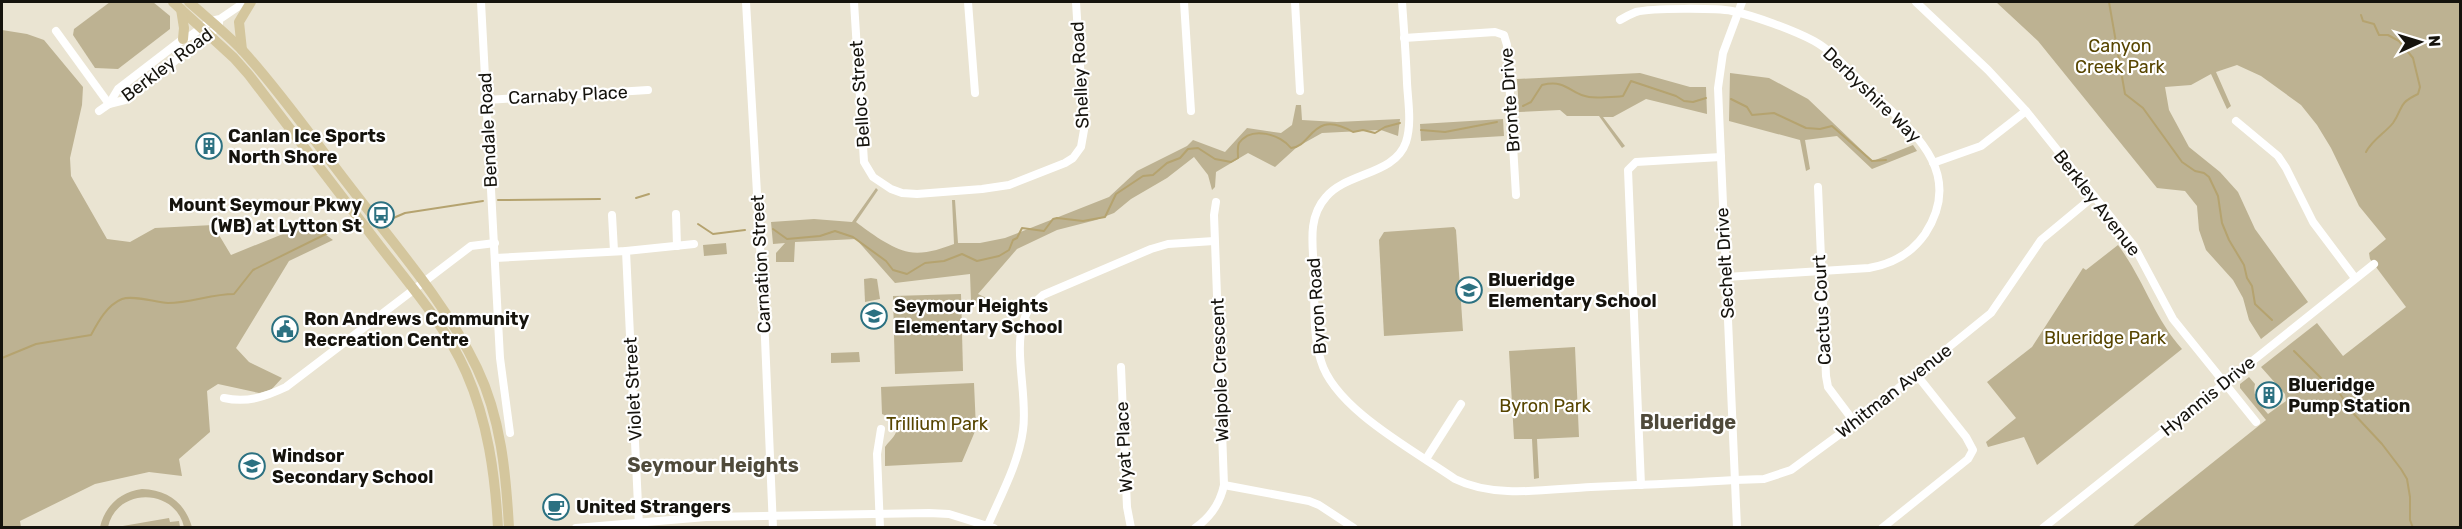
<svg xmlns="http://www.w3.org/2000/svg" width="2462" height="529" font-family="Rubik,sans-serif">
	<rect width="100%" height="100%" fill="#eae4d2"/>
	<g fill="#bdb292">
		<path d="M110,2H153L170,16V29L118,69L95,68L73,35L74,29Z"/>
		<path d="M1996,2H2460V527H2132L2266,420L2240,388V384L2249,377L2255,384C2252,397 2260,404 2268,414L2286,401L2285,394L2261,367L2317,323L2343,356L2406,307L2370,259L2369,253L2386,239L2359,206L2331,148L2317,125L2301,105L2261,76L2237,65L2216,72L2231,106L2227,109L2211,74L2191,85L2165,87L2169,110L2189,147L2220,172L2238,192L2255,229L2308,302L2261,339L2249,320L2243,298L2233,280L2206,250L2199,230L2197,206L2185,191L2157,188L2038,41Z"/>
		<path d="M2,30L27,34L44,40L83,87L82,105L70,158L71,176L107,239L130,242L155,228L213,225L231,255L310,223L333,240L289,261L236,348L249,362L282,378L271,390L259,393L218,384L207,391L210,432L179,459L182,476L149,472L95,484L20,521L21,527L2,528Z"/>
		<path d="M1640,73L1690,87H1706L1707,114L1646,99L1613,117H1603L1625,146L1622,148L1599,116H1567L1560,110L1519,112L1517,79Z"/>
		<path d="M1730,73L1769,78L1808,99L1873,161L1913,145L1917,151L1872,169L1837,136L1805,140L1810,169L1806,171L1800,140L1729,121Z"/>
		<path d="M1296,105H1301L1302,120L1337,122L1400,119L1398,136L1381,130L1322,133L1297,147L1275,167L1248,153L1216,172L1215,187L1212,190L1208,175L1194,157L1167,178L1131,199L1114,213L1096,220L1057,230L1017,249L978,294L1018,313L1016,317L971,301L970,274L895,283L856,239L795,242L794,262H776V253L785,243L773,244L771,222L814,219L852,222L876,188L878,190L856,222C869,232 892,249 909,252C923,255 941,249 954,244L952,200H955L958,243H980L1005,238L1109,197L1137,171L1187,146L1193,140L1225,152L1247,128L1281,133L1292,125Z"/>
		<path d="M1503,119L1504,136L1421,141L1420,124Z"/>
		<path d="M1454,227L1456,230L1463,331L1384,336L1379,240L1384,232Z"/>
		<path d="M726,243L727,254L704,256L703,245Z"/>
		<path d="M2118,245C2143,278 2154,318 2182,349L2037,465L2024,437L1988,447L1986,442L2016,418L1987,382L2032,347L2083,268L2086,270Z"/>
		<path d="M871,278L877,279L880,299L865,302L864,279Z"/>
		<path d="M961,294L963,371L895,374L893,296Z"/>
		<path d="M1575,347L1579,437L1537,439L1539,478L1534,479L1532,439H1514L1509,351Z"/>
		<path d="M859,352L860,362L831,363V353Z"/>
		<path d="M974,383L976,429L962,462L885,466V447C892,437 902,433 893,419L882,414L881,387Z"/>
		<path d="M142,489C168,490 185,503 192,527H184C175,488 117,487 108,527H100C105,506 120,492 142,489Z"/>
		<path d="M169,518L170,522L179,521L180,527H117Z"/>
	</g>
	<g fill="none" stroke-linecap="round" stroke-linejoin="round">
		<g stroke="#b5a36f" stroke-width="2">
			<path d="M2109,2L2125,94L2143,108L2182,162L2195,171L2204,173L2209,177L2218,196L2222,223L2229,240L2244,265L2247,278L2252,286L2255,304L2272,320"/>
			<path d="M2361,15L2363,21L2374,24L2379,35H2388L2399,41L2413,58L2420,87L2418,94C2397,104 2404,107 2393,123C2385,133 2372,140 2366,152"/>
			<path d="M1731,99L1747,107L1752,115L1774,113L1806,128L1820,129L1832,126L1872,161L1886,160"/>
			<path d="M1523,106L1531,102L1542,85C1568,79 1569,94 1589,97C1595,98 1616,97 1623,96L1631,81L1676,96L1684,101L1693,102L1706,98"/>
			<path d="M1421,130L1445,132L1497,122"/>
			<path d="M636,198L649,194"/>
			<path d="M498,200L600,199"/>
			<path d="M391,219L405,213L483,201"/>
			<path d="M698,224L713,234L745,230"/>
			<path d="M342,229L354,226"/>
			<path d="M773,229L787,239L820,236L835,231L853,237L886,261L893,270L907,274L925,263L944,261L962,254L977,261L999,256L1009,250L1013,240L1017,238L1022,228L1044,231L1053,219L1057,218L1083,221L1105,217L1116,194L1143,176L1153,175L1167,163L1180,158L1188,149L1198,148L1215,159L1231,162L1238,158C1238,153 1237,147 1239,143C1252,125 1281,135 1291,148C1312,147 1312,108 1353,132L1363,130L1375,133L1385,127L1400,123"/>
			<path d="M2294,351L2327,384L2340,394L2353,413L2382,444L2401,469L2407,479L2410,497V520L2413,528"/>
			<path d="M2,358L36,344L91,335C98,322 107,305 122,299C133,295 154,302 168,303C191,303 211,294 234,294L253,270L334,230"/>
		</g>
		<g stroke="#fff" stroke-width="8">
			<path d="M481,2L500,358L510,433"/>
			<path d="M746,2L764,315L773,528"/>
			<path d="M854,2L864,162L873,177L891,189L902,193L917,194L982,189L1009,185L1065,163L1073,158L1081,147L1084,130L1076,2"/>
			<path d="M968,2L975,93"/>
			<path d="M1184,2L1191,111"/>
			<path d="M1295,2L1300,91"/>
			<path d="M1402,2C1404,29 1406,56 1407,83C1408,102 1412,123 1406,142C1395,175 1347,172 1326,197C1307,218 1313,246 1314,271C1315,300 1312,333 1321,361C1335,409 1415,451 1455,479C1495,499 1548,489 1591,487C1639,485 1687,483 1735,480L1764,479L1791,470L1855,423L1991,313L2041,240L2094,196"/>
			<path d="M1916,2L1988,70L2026,111L2134,246L2173,319L2256,422"/>
			<path d="M1620,20C1625,17 1631,14 1636,12C1652,8 1716,8 1732,11C1755,16 1793,30 1814,41C1834,52 1851,73 1868,89C1909,128 1967,170 1925,234C1911,254 1893,264 1869,268L1726,277"/>
			<path d="M56,31L109,104"/>
			<path d="M1404,38L1495,32L1504,35L1507,45L1516,195"/>
			<path d="M487,100L648,90"/>
			<path d="M109,104L125,100L218,27L219,23"/>
			<path d="M99,111L109,104L118,89L183,39L190,36L211,21L220,19L245,2"/>
			<path d="M2236,121L2278,156L2286,168L2313,222L2355,278"/>
			<path d="M1933,163L1981,146L2026,111"/>
			<path d="M1818,187L1826,376L1828,387L1855,423"/>
			<path d="M676,214L677,246"/>
			<path d="M612,215L614,251"/>
			<path d="M626,251L639,526"/>
			<path d="M495,258L626,251L694,244"/>
			<path d="M1121,367L1127,507L1131,528"/>
			<path d="M224,398C247,403 265,397 286,387L471,246L495,243"/>
			<path d="M1426,459L1461,404"/>
			<path d="M1224,485L1309,501L1319,505L1354,528"/>
			<path d="M1641,485L1628,170L1636,162L1721,157"/>
			<path d="M988,525C1001,495 1019,462 1023,430C1028,397 1013,350 1024,320C1027,309 1035,302 1043,295L1151,249L1168,244L1214,241"/>
			<path d="M576,528L706,517L929,513L949,514L994,528"/>
			<path d="M880,528L877,454L881,429"/>
			<path d="M1195,528C1211,517 1220,504 1224,485L1214,215L1216,202"/>
			<path d="M1737,528L1718,88L1723,53L1742,2"/>
			<path d="M1882,528L1968,459L1973,450L1966,437L1916,374"/>
			<path d="M2043,528L2374,264"/>
		</g>
		<g stroke="#d4c69d" stroke-width="10">
			<path d="M173,2L234,58L249,75C292,132 336,188 379,245C410,285 446,326 466,372C488,422 495,474 498,528"/>
			<path d="M189,2C207,18 226,33 243,51C284,96 320,149 358,197C399,250 448,307 477,368C501,418 506,473 509,528"/>
			<path d="M181,9L184,28L183,39"/>
			<path d="M242,50L239,22L251,2"/>
		</g>
	</g>
	<defs>
		<g id="building-ring" transform="scale(1.35)"><circle r="9.5" fill="#fff" stroke="#2c7181" stroke-width="1.5"/><path d="M-4-6H4V6H1V3H-1V6H-4ZM-2.5-4.3h1.7v1.8h-1.7ZM.8-4.3h1.7v1.8H.8ZM-2.5-1h1.7V.8h-1.7ZM.8-1h1.7V.8H.8Z" fill="#2c7181"/></g>
		<g id="bus-ring" transform="scale(1.35)"><circle r="9.5" fill="#fff" stroke="#2c7181" stroke-width="1.5"/><path d="M-5-6H5V4H4V6H2V4H-2V6H-4V4H-5ZM-3.5-4V0h7V-4ZM-3.5 1.2v1.5H-2V1.2ZM2 1.2v1.5H3.5V1.2Z" fill="#2c7181"/></g>
		<g id="school-ring" transform="scale(1.35)"><circle r="9.5" fill="#fff" stroke="#2c7181" stroke-width="1.5"/><path d="M0-5L7-2L0 1L-7-2ZM-4 1L0 2.5L4 1V4Q0 6-4 4Z" fill="#2c7181"/></g>
		<g id="civic-ring" transform="scale(1.35)"><circle r="9.5" fill="#fff" stroke="#2c7181" stroke-width="1.5"/><path d="M-.6-6.5H3V-4.5H.6V-3L4-1V1h2V6H-6V1h2V-1L-.6-3ZM-1.2 2.5V6h2.4V2.5Z" fill="#2c7181"/></g>
		<g id="cafe-ring" transform="scale(1.35)"><circle r="9.5" fill="#fff" stroke="#2c7181" stroke-width="1.5"/><path d="M-5.5-4.5H6V0H3Q3 3.5 0 3.5H-2.5Q-5.5 3.5-5.5 0ZM3-3.2v2h1.7v-2ZM-6 4.5H4V6H-6Z" fill="#2c7181"/></g>
	</defs>
	<g fill-rule="evenodd">
		<use href="#building-ring" x="209" y="146"/>
		<use href="#bus-ring" x="381" y="215"/>
		<use href="#school-ring" x="1469" y="290"/>
		<use href="#school-ring" x="874" y="316"/>
		<use href="#civic-ring" x="285" y="329"/>
		<use href="#building-ring" x="2269" y="395"/>
		<use href="#school-ring" x="252" y="466"/>
		<use href="#cafe-ring" x="556" y="507"/>
	</g>
	<g text-anchor="middle" dominant-baseline="central" stroke-width="4.5" stroke-linejoin="round" paint-order="stroke">
		<g font-size="18" fill="#574500" stroke="#fff">
			<text x="2120" y="46">Canyon<tspan x="2120" dy="21">Creek Park</tspan></text>
			<text x="2105" y="338">Blueridge Park</text>
			<text x="1545" y="406">Byron Park</text>
			<text x="937" y="424">Trillium Park</text>
		</g>
		<g font-size="18" fill="#15130d" stroke="#fff">
			<text transform="translate(167 65) rotate(-37)">Berkley Road</text>
			<text transform="translate(1080 75) rotate(-93)">Shelley Road</text>
			<text transform="translate(860 94) rotate(-94)">Belloc Street</text>
			<text transform="translate(568 95) rotate(-3)">Carnaby Place</text>
			<text transform="translate(1872 95) rotate(44)">Derbyshire Way</text>
			<text transform="translate(1510 100) rotate(-94)">Bronte Drive</text>
			<text transform="translate(488 130) rotate(-93)">Bendale Road</text>
			<text transform="translate(2097 203) rotate(52)">Berkley Avenue</text>
			<text transform="translate(1725 263) rotate(-93)">Sechelt Drive</text>
			<text transform="translate(761 264) rotate(-93)">Carnation Street</text>
			<text transform="translate(1317 306) rotate(-94)">Byron Road</text>
			<text transform="translate(1822 310) rotate(-93)">Cactus Court</text>
			<text transform="translate(1220 370) rotate(-92)">Walpole Crescent</text>
			<text transform="translate(633 389) rotate(-93)">Violet Street</text>
			<text transform="translate(1894 391) rotate(-38)">Whitman Avenue</text>
			<text transform="translate(2208 396) rotate(-39)">Hyannis Drive</text>
			<text transform="translate(1124 447) rotate(-93)">Wyat Place</text>
		</g>
		<g font-size="18" font-weight="bold" fill="#15130d" stroke="#fff" text-anchor="start">
			<text x="228" y="136">Canlan Ice Sports<tspan x="228" dy="21">North Shore</tspan></text>
			<text x="362" y="205" text-anchor="end">Mount Seymour Pkwy<tspan x="362" dy="21">(WB) at Lytton St</tspan></text>
			<text x="1488" y="280">Blueridge<tspan x="1488" dy="21">Elementary School</tspan></text>
			<text x="894" y="306">Seymour Heights<tspan x="894" dy="21">Elementary School</tspan></text>
			<text x="304" y="319">Ron Andrews Community<tspan x="304" dy="21">Recreation Centre</tspan></text>
			<text x="2288" y="385">Blueridge<tspan x="2288" dy="21">Pump Station</tspan></text>
			<text x="272" y="456">Windsor<tspan x="272" dy="21">Secondary School</tspan></text>
			<text x="576" y="507">United Strangers</text>
		</g>
		<g font-size="20" font-weight="bold" fill="#4f4a3b" stroke="#fff">
			<text x="1688" y="422">Blueridge</text>
			<text x="713" y="465">Seymour Heights</text>
		</g>
	</g>
	<rect width="2462" height="529" fill="none" stroke="#15130d" stroke-width="6"/>
	<g transform="translate(2420 42) rotate(86)" stroke="#ffffff" stroke-width="4.5" paint-order="stroke">
	<path d="M0-4.5L10 22L0 15L-10 22Z" fill="#15130d"/>
	<text y="-9" font-size="16" font-weight="bold" text-anchor="middle" fill="#15130d">N</text>
	</g>
</svg>
